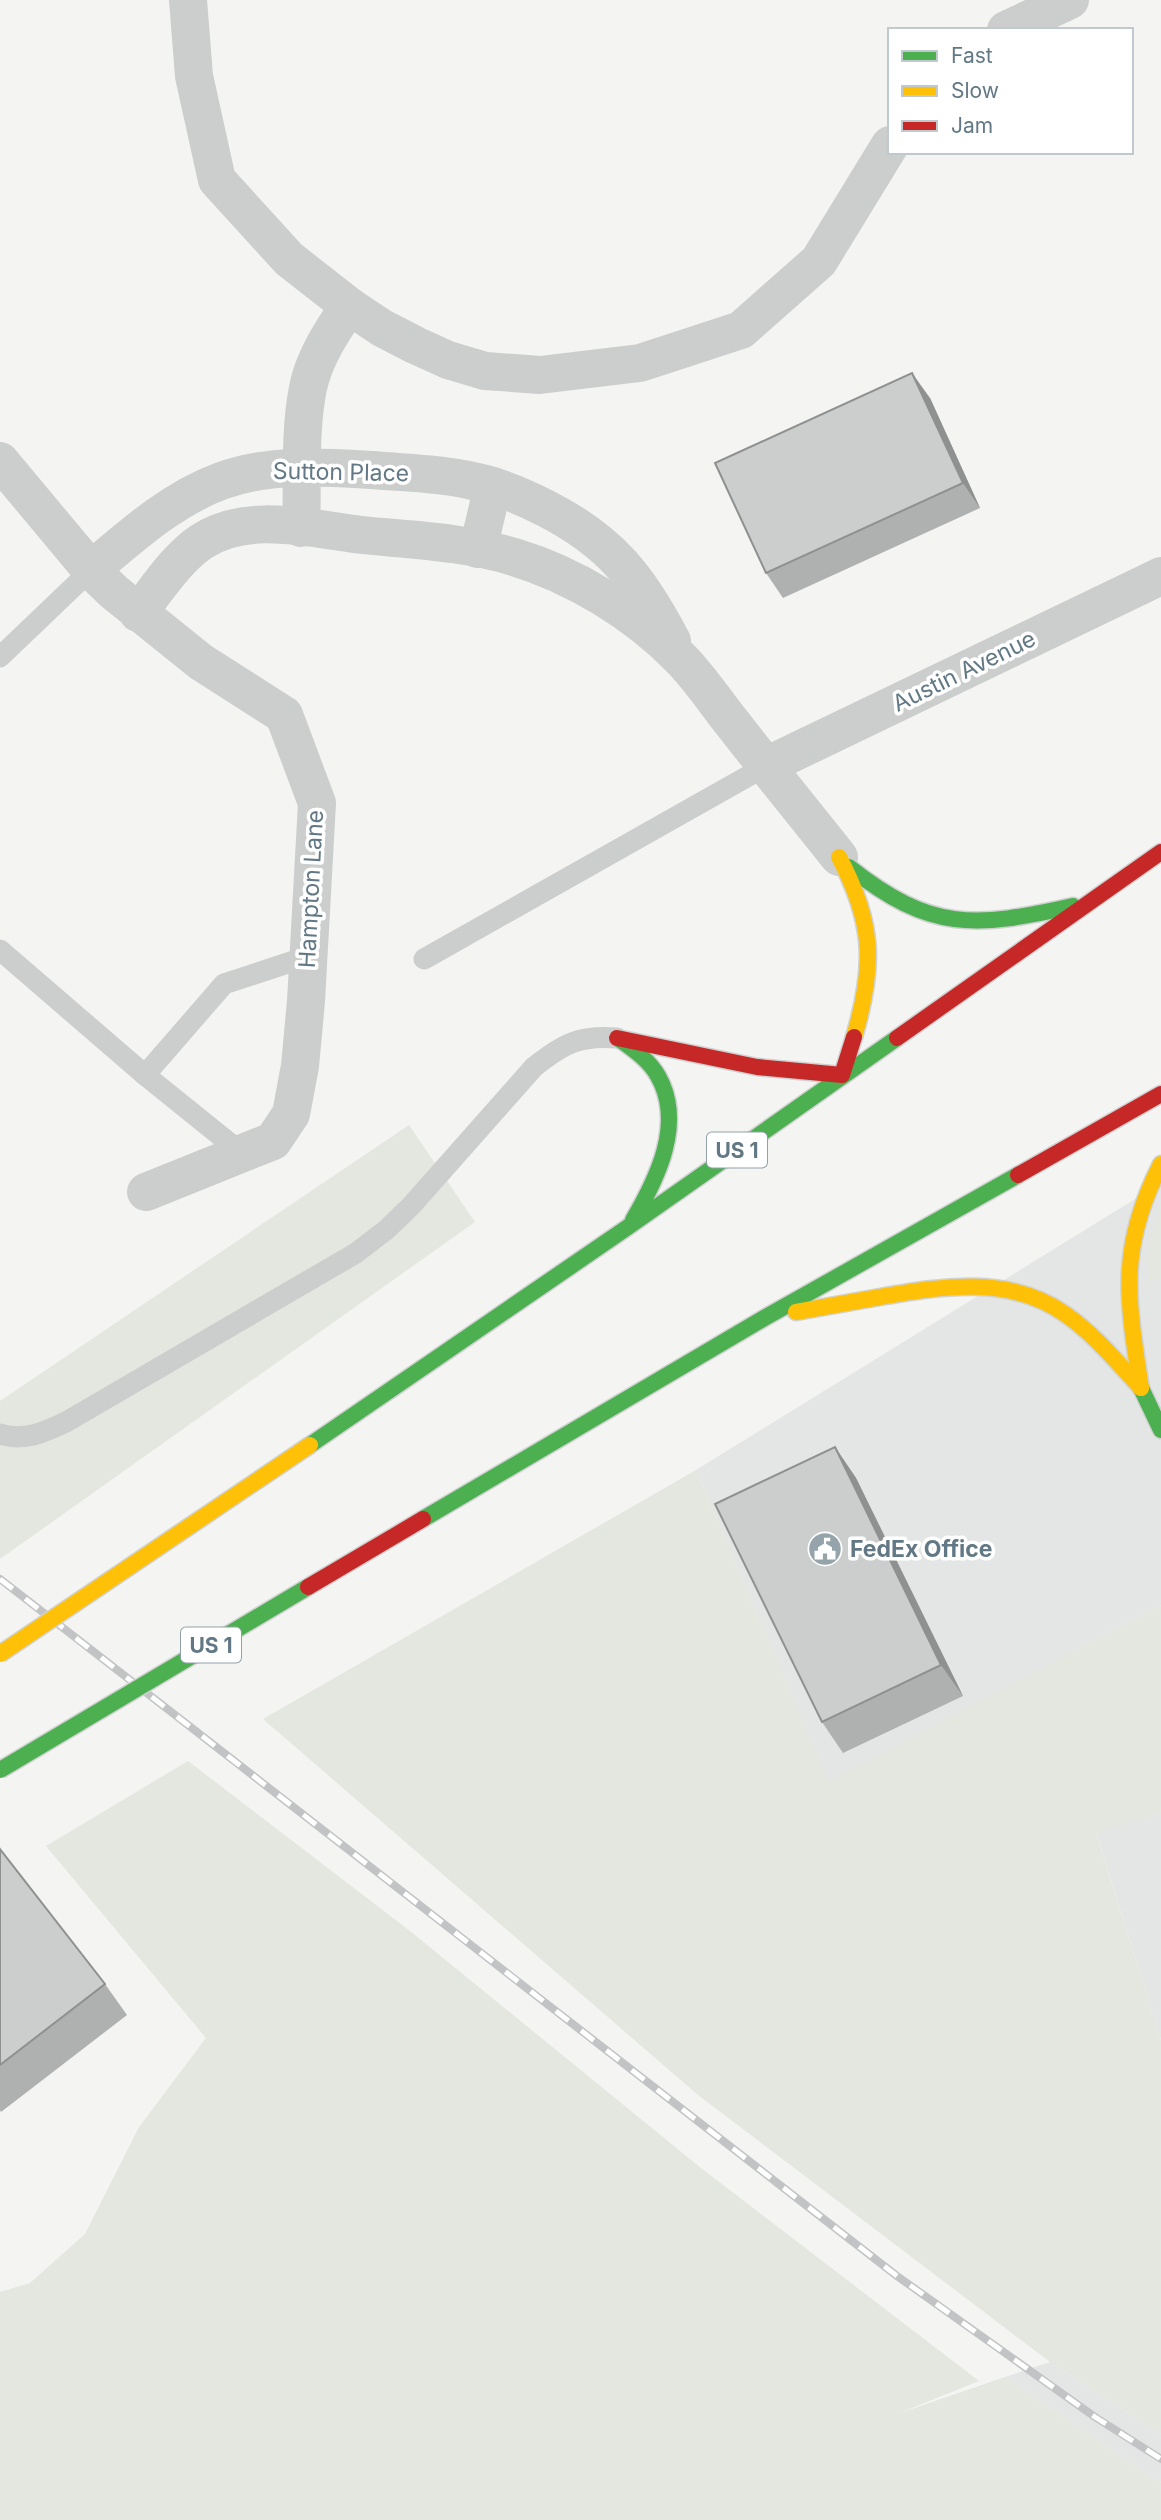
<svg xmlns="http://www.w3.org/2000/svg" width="1161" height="2520" font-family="Inter,sans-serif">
	<rect width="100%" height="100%" fill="#f4f4f2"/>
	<g fill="#e4e6e5">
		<path d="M1161,1183V1605L829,1783L696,1470Z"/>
		<path d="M1161,1813V2040L1096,1832Z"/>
		<path d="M1050,2362L1161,2434V2483L1005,2377Z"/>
	</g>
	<g fill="#e4e7e0">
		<path d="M409,1125L475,1222L0,1559V1401Z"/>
		<path d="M1161,1206V1279L1147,1282L1148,1244Z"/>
		<path d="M696,1470L829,1782L1161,1605V1813L1096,1833L1161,2040V2434L1050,2362L698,2095L263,1719Z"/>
		<path d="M188,1761L410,1931L701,2168L979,2381L897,2414L1005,2377L1161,2483V2520H0V2292L30,2283L85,2234L139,2127L206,2038L46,1846Z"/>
	</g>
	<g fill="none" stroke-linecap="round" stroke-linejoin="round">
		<g stroke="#d0d2d2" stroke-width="19">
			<g id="fast">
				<path d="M849,867C931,932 975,928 1073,906"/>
				<path d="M619,1039C634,1050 649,1060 658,1076C685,1123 657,1179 633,1220"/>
				<path d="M1141,1388L1161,1430"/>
				<path d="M310,1445L628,1227L897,1038"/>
				<path d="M423,1519L766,1317L1018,1175"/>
			</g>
		</g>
		<g stroke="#d0d2d2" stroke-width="19">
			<g id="slow">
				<path d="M839,857C874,923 875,966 854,1037"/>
				<path d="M796,1312C824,1307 852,1302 880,1297C943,1286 1009,1275 1065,1314C1094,1334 1117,1362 1141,1388"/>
				<path d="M1141,1388C1127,1298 1118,1248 1161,1164"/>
			</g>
		</g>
		<g stroke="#d0d2d2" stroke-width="19">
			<g id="jam">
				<path d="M617,1038L757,1067L842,1075L854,1037"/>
				<path d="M897,1038L1161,852"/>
				<path d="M1018,1175L1161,1094"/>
			</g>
		</g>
		<g stroke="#cccdcd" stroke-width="21">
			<path d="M0,657L91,570"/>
			<path d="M0,950L145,1075L243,1154"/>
			<path d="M424,959L766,766"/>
			<path d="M145,1075L224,984L309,956"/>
			<path d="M0,1434C24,1442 45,1432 66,1422L356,1253L386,1230L411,1206L534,1067C563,1044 579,1035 617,1038"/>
		</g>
		<g stroke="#cccdcd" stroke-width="38">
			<path d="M188,0L194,76L217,180L289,259L349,306L382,328L415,345L448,360L485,371L540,375L640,363L741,330L819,261L890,145"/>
			<path d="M1006,30L1070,0"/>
			<path d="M0,461L91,570L114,592L201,662L284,715L317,803L306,1001L300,1066L291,1114L273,1141L146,1192"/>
			<path d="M301,528C303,483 299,432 308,388C314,358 332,331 349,306"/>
			<path d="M478,549L493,486"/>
			<path d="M91,570C131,536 172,499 221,481C270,463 323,467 373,470C405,473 437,473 468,480C496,485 522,496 547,509C611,542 639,578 672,641"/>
			<path d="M138,613C157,589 176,559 201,542C247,511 311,529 362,535C412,540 466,542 514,557C574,575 636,613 680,658C700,678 716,703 733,724C768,769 804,813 839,857"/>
			<path d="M766,766L1161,576"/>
		</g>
		<use href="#fast" stroke="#4caf50" stroke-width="16"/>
		<use href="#slow" stroke="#ffc107" stroke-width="16"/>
		<use href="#jam" stroke="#c62828" stroke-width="16"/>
		<g stroke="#c1c3c4" stroke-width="8">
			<path id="rail" d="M0,1579L897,2276L1095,2417L1161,2459"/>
		</g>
		<use href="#rail" stroke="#fff" stroke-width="5" stroke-dasharray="16" stroke-linecap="butt"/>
		<g stroke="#d0d1d1" stroke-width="19" stroke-linecap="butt">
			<path id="fast-bridge" d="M0,1770L308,1587"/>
		</g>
		<g stroke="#d0d1d1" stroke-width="19" stroke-linecap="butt">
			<path id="slow-bridge" d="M0,1654L310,1445"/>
		</g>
		<g stroke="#d0d1d1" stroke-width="19" stroke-linecap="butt">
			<path id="jam-bridge" d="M308,1587L423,1519"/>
		</g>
		<use href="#fast-bridge" stroke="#4caf50" stroke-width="16"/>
		<use href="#slow-bridge" stroke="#ffc107" stroke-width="16"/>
		<use href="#jam-bridge" stroke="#c62828" stroke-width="16"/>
	</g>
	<g fill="#afb1b1">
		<path d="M930,398L980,508L783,598L766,573Z"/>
		<path d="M835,1447L856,1478L963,1696L843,1753L822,1722Z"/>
		<path d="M0,1849L105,1984L127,2015L1,2112L0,2110Z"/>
	</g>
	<g fill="#8f9090">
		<path d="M912,373L930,398L980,508L963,483Z"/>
		<path d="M835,1447L856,1478L963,1696L941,1665Z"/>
	</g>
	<g fill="#cccece" stroke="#8f9090" stroke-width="2">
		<path d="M912,373L963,483L766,573L715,463Z"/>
		<path d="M835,1447L941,1665L822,1722L715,1504Z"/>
		<path d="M0,1849L105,1984L0,2065Z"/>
	</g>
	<defs>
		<g id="civic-disc" transform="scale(1.75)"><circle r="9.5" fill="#95a4ab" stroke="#fff"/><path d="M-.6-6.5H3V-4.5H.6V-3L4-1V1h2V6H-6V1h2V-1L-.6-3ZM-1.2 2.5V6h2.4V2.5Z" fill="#fff"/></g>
	</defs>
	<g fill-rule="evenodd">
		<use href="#civic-disc" x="825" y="1549"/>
	</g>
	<g text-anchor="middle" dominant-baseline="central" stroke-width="7" stroke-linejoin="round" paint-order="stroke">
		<g fill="#fff" stroke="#91a1aa" stroke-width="2">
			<rect x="707" y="1132.5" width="60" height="35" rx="5"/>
			<rect x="181" y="1627.5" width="60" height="35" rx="5"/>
		</g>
		<g font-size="21" font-weight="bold" fill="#627985">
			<text x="737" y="1150">US 1</text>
			<text x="211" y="1645">US 1</text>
		</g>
		<g font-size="23" fill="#627985" stroke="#fff">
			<text transform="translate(341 472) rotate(1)">Sutton Place</text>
			<text transform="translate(964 671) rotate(-26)">Austin Avenue</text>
			<text transform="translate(311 889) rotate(-87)">Hampton Lane</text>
		</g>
		<g font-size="23" font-weight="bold" fill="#627985" stroke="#fff" text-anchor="start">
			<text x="850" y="1549">FedEx Office</text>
		</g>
	</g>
	<rect x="888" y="28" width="245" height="126" fill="#ffffff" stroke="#c0c9ce" stroke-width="2"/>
	<rect x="902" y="51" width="35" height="10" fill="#4caf50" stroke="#c0c9ce" stroke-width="2"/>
	<text x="951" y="63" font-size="21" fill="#627985">Fast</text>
	<rect x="902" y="86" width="35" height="10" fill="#ffc107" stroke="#c0c9ce" stroke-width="2"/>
	<text x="951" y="98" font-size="21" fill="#627985">Slow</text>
	<rect x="902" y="121" width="35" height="10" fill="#c62828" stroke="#c0c9ce" stroke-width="2"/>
	<text x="951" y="133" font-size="21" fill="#627985">Jam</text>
</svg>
